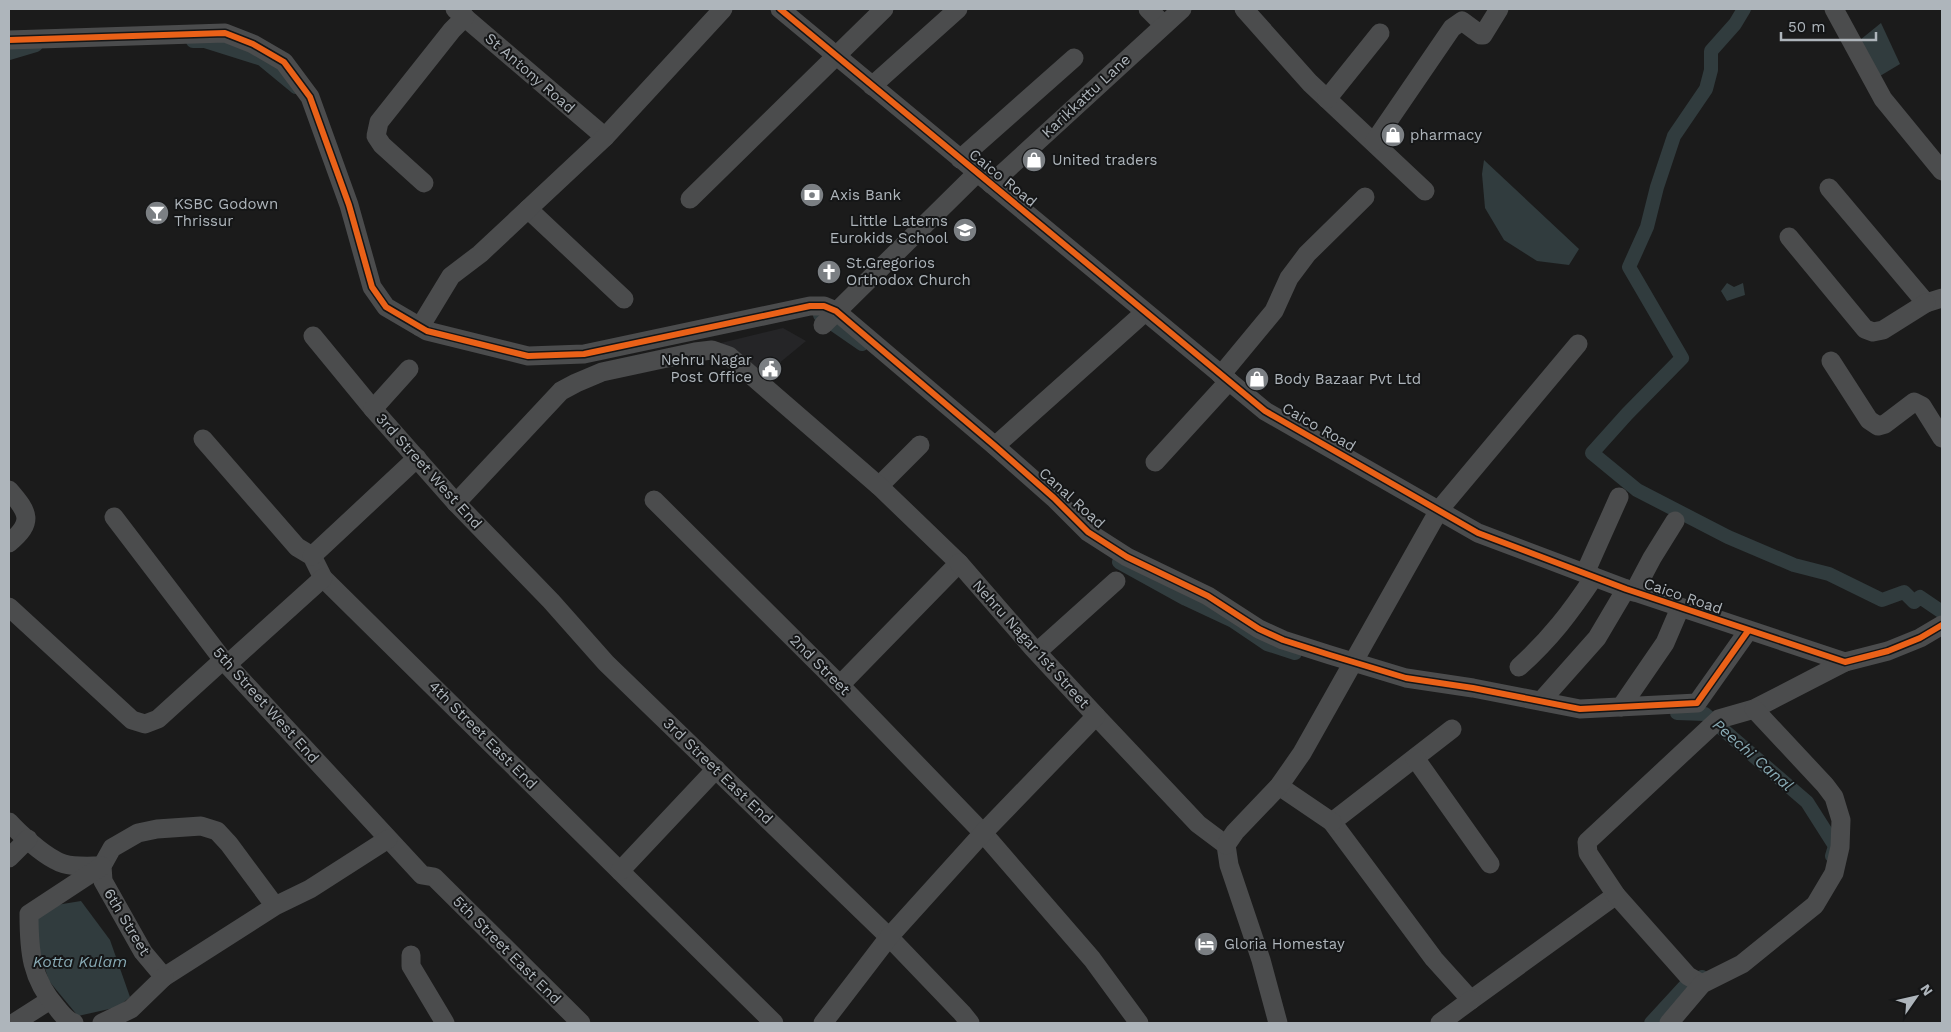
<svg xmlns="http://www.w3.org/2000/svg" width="1951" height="1032" font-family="'Work Sans',sans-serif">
	<rect width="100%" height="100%" fill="#1b1b1b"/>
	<path fill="#252527" d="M783,328L806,341L766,374L771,377L765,388L721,343Z"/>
	<g fill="#313c3e">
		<path d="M1881,23L1900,64L1880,76L1860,40Z"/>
		<path d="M1484,160L1579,249L1569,265L1537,261L1504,240L1485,208L1482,174Z"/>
		<path d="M1727,283L1734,287L1743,283L1745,295L1727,301L1721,291Z"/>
		<path d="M81,901L110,940L130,997L118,1007L78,1016L49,981L36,940L38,908Z"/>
	</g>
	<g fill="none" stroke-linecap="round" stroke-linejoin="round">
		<g stroke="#313c3e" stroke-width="14">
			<path d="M1744,9L1735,24L1711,51V70L1706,89L1674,136L1657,187L1647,227L1629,267L1682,358L1627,414L1592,453L1637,490L1728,537L1794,565L1829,574L1882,600L1904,592L1914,602L1920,597L1942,612"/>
			<path d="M193,41H205L262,59L296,87"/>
			<path d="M9,53L36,45"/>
			<path d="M820,315L862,344"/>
			<path d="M1119,562L1186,599L1233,621L1267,644L1295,653"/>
			<path d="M1677,713L1705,714L1807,802L1835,846L1832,856"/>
			<path d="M1651,1023L1685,986L1702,977"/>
		</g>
		<g stroke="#4b4c4d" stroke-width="19">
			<path d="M455,9L605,137"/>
			<path d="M780,9L1265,411L1478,533L1626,589L1845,662L1888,651L1920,638L1942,625"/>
			<path d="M1148,9L1164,25"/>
			<path d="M1244,9L1310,83L1425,191"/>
			<path d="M1834,9L1883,99L1942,171"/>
			<path d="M9,40L225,33L253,44L284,62L310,97L349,205L372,287L386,307L427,331L528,356L584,354L810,306H824L836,311L995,446L1054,498L1088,532L1127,557L1208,596L1259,629L1283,640L1330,655L1406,678L1473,688L1580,709L1697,703L1748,631"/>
			<path d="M872,86L958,9"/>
			<path d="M1327,99L1380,33"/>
			<path d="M1374,142L1452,28L1462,21L1481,35H1483L1499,9"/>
			<path d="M960,159L1074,58"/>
			<path d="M424,183L382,145L376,136L379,122L452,30L465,17"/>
			<path d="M991,184L1182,9"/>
			<path d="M1829,188L1926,303L1942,298"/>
			<path d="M690,199L884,9"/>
			<path d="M528,209L624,299"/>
			<path d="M1789,237L1865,329L1873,332L1883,330L1926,303"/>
			<path d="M823,325L977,173"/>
			<path d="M420,327L451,276L480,254L605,137L723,9"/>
			<path d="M313,336L373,409L456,503L551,601L606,663L889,937L962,1013L970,1023"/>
			<path d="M1831,361L1869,420L1878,426L1885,424L1914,402L1922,406L1942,438"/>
			<path d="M1221,375L1274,311L1289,278L1307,254L1365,197"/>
			<path d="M373,409L409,369"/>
			<path d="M203,439L297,547L312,556L323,578L774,1023"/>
			<path d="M995,446L1145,312"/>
			<path d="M1155,462L1229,381"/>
			<path d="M879,486L920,445"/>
			<path d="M9,490C29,513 34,522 9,543"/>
			<path d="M654,500L840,685L983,833L1092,959L1139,1023"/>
			<path d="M456,503L561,391L576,383L602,372L695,352L712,350L729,356L879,486L959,563L840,685"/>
			<path d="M114,517L223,660L422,875L434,877L581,1023"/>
			<path d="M312,556L417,458"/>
			<path d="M1585,573L1619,497"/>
			<path d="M1634,592L1652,558L1675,521"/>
			<path d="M9,607L132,720L145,724L158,719L223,660L231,661L323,578"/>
			<path d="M1037,652L1116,581"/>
			<path d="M1519,667C1551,638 1570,613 1594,577"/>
			<path d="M1541,701L1597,638L1626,589"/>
			<path d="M1621,707L1665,643L1680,608"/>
			<path d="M1096,716L1198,824L1226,845L1229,865L1261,960L1278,1023"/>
			<path d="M1452,729L1332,822L1434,959L1471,1000L1616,895"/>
			<path d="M1415,758L1490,864"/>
			<path d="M1279,786L1332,822"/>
			<path d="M9,822C19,833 41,853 55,860C68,868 87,866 102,866"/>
			<path d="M1226,845L1235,832L1279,786L1302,753L1439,510L1578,344"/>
			<path d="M9,858L28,839"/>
			<path d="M620,871L716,769"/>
			<path d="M275,906L164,977L143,952L103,881L102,866L112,848L138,833L157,829L201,826L217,831L229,844L275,906L310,889L388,839"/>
			<path d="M411,955V966L445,1023"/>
			<path d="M1702,984L1688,976L1616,895L1588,853L1587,842L1719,719L1754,709L1845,662"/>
			<path d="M14,1023L50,1000"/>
			<path d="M74,1023C66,1020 62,1014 57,1008C31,979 29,951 29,914L102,866"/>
			<path d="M102,1023L131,1009L164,977"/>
			<path d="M823,1023L889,937L983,833L1096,716L1032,647L959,563"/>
			<path d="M1440,1023L1471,1000"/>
			<path d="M1669,1023L1702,984L1742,964L1815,905L1834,873L1840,847L1841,820L1834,797L1825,785L1754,709"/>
		</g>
		<g stroke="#151617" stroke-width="9">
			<g id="cycleway">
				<path d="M780,9L1265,411L1478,533L1626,589L1845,662L1888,651L1920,638L1942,625"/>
				<path d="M9,40L225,33L253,44L284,62L310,97L349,205L372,287L386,307L427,331L528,356L584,354L810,306H824L836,311L995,446L1054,498L1088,532L1127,557L1208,596L1259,629L1283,640L1330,655L1406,678L1473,688L1580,709L1697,703L1748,631"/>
			</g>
		</g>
		<use href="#cycleway" stroke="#ea6118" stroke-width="6"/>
	</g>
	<defs>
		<g id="shop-disc" transform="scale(1.25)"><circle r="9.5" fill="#7b7f83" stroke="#151617"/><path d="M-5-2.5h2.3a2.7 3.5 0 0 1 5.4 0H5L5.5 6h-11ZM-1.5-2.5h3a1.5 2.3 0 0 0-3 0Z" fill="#fff"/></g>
		<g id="bank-disc" transform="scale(1.25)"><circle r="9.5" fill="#7b7f83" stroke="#151617"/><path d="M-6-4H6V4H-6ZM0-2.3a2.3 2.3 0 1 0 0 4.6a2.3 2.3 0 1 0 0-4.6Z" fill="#fff"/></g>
		<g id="bar-disc" transform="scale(1.25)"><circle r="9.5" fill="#7b7f83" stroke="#151617"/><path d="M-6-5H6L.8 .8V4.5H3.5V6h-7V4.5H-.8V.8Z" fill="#fff"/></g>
		<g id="school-disc" transform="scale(1.25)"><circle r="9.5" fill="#7b7f83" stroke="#151617"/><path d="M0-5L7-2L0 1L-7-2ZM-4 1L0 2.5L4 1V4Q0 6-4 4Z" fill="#fff"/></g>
		<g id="church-disc" transform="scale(1.25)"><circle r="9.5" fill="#7b7f83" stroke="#151617"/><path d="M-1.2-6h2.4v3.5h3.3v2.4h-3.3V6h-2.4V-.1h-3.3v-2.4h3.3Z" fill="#fff"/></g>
		<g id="civic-disc" transform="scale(1.25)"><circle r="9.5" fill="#7b7f83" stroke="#151617"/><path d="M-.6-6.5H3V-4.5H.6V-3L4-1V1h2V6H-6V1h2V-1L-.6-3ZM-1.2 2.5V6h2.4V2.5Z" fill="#fff"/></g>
		<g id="hotel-disc" transform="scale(1.25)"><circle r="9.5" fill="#7b7f83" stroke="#151617"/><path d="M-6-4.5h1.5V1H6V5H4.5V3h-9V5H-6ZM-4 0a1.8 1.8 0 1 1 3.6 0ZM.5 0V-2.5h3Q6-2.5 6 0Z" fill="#fff"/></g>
	</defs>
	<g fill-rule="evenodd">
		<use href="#shop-disc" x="1393" y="135"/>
		<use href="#shop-disc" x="1034" y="160"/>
		<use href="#bank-disc" x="812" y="195"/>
		<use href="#bar-disc" x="157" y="213"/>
		<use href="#school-disc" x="965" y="230"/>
		<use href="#church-disc" x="829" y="272"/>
		<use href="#civic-disc" x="770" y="369"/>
		<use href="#shop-disc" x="1257" y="379"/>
		<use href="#hotel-disc" x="1206" y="944"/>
	</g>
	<g text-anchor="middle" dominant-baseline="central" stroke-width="4" stroke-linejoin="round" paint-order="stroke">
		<g font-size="15" fill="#aeb5bb" stroke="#151617">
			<text transform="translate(530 73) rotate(41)">St Antony Road</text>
			<text transform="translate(1086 96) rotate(-43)">Karikkattu Lane</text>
			<text transform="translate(1003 178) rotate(39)">Caico Road</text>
			<text transform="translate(1319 427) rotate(30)">Caico Road</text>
			<text transform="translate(429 471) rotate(48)">3rd Street West End</text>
			<text transform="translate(1072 498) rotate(42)">Canal Road</text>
			<text transform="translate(1683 596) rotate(19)">Caico Road</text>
			<text transform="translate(1031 644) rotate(48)">Nehru Nagar 1st Street</text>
			<text transform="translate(820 665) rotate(45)">2nd Street</text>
			<text transform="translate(266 705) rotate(48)">5th Street West End</text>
			<text transform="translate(483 735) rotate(45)">4th Street East End</text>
			<text transform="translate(718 771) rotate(44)">3rd Street East End</text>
			<text transform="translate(127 922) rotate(59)">6th Street</text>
			<text transform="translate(507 950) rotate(45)">5th Street East End</text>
		</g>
		<g font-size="15" fill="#aeb5bb" stroke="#151617" text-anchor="start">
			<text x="1410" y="135">pharmacy</text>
			<text x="1052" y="160">United traders</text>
			<text x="830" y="195">Axis Bank</text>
			<text x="174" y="204">KSBC Godown<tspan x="174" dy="17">Thrissur</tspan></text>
			<text x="948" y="221" text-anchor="end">Little Laterns<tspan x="948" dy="17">Eurokids School</tspan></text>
			<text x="846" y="263">St.Gregorios<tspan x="846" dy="17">Orthodox Church</tspan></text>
			<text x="752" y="360" text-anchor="end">Nehru Nagar<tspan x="752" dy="17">Post Office</tspan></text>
			<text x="1274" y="379">Body Bazaar Pvt Ltd</text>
			<text x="1224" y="944">Gloria Homestay</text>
		</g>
		<g font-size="16" font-style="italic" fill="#87a9b3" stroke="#151617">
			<text transform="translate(1753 755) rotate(41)">Peechi Canal</text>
			<text x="80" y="961">Kotta Kulam</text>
		</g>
	</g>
	<rect width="1951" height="1032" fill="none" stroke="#aeb5bb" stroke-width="20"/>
	<g transform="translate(1916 997) rotate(56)" stroke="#151617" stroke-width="4" paint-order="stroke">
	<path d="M0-4L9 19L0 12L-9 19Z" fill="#aeb5bb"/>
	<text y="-8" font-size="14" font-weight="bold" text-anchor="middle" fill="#aeb5bb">N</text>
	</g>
	<path d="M1781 32v8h95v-8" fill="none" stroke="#aeb5bb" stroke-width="2.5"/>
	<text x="1788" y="32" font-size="15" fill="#aeb5bb" stroke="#151617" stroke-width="4" paint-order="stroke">50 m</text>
</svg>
